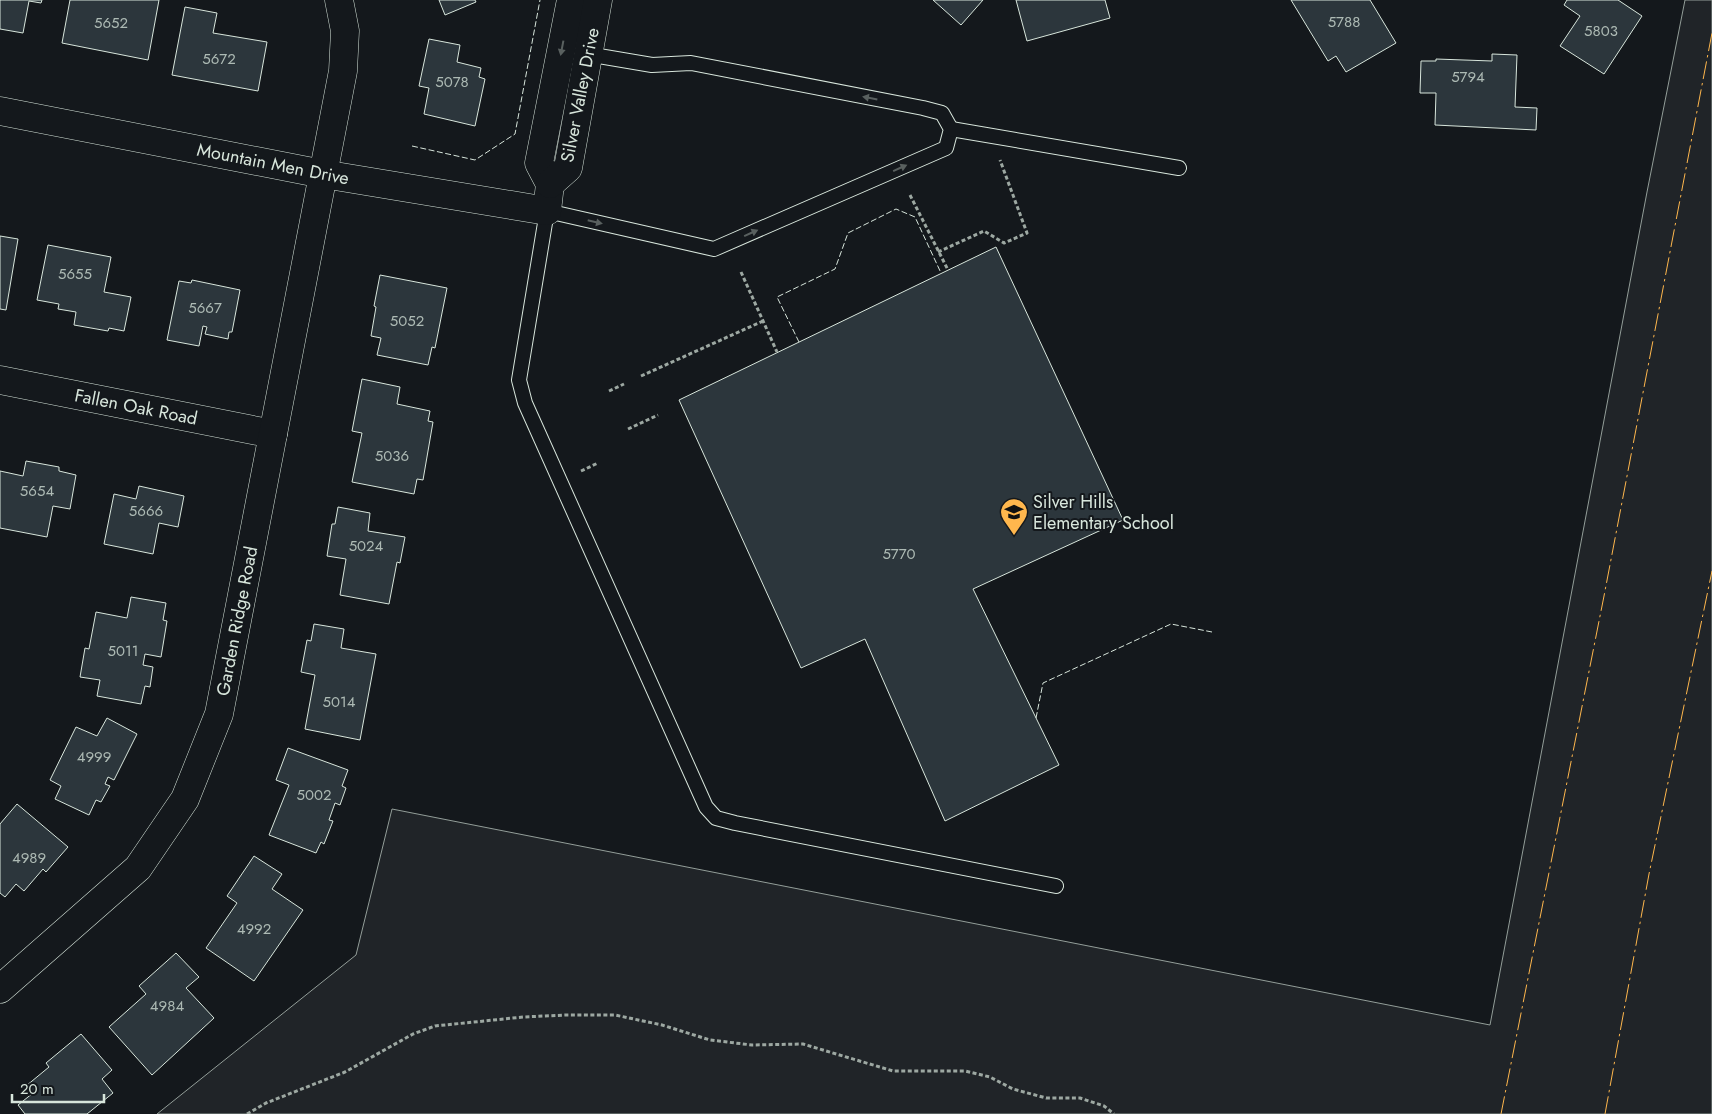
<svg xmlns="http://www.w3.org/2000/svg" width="1712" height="1114" font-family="Jost,sans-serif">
	<rect width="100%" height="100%" fill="#14181c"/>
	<path fill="#202428" stroke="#939e99" d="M1685,0H1712V1114H157L356,955L392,809L1490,1025L1647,192Z"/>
	<g fill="#2c363c" stroke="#d8e6dc">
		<path d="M0,0H42L41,3L29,1L23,33L0,29Z"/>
		<path d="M70,0H159L148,60L62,43Z"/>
		<path d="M439,0H475L476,2L445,15Z"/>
		<path d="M933,0H983L961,25Z"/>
		<path d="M1016,0H1105L1110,18L1027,41Z"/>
		<path d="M1291,0H1370L1396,43L1346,72L1336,56L1328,61Z"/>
		<path d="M1567,0H1618L1642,16L1604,74L1560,46L1580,16L1564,5Z"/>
		<path d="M185,7L217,13L213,33L267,42L258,91L172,75Z"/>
		<path d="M429,39L460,45L457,62L481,68L479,77L485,79L475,126L424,114L429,88L419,86Z"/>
		<path d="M1492,54L1517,55L1515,107L1537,108L1536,130L1435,125L1436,93H1420L1421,61H1436V59L1492,61Z"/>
		<path d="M0,236L18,239L6,310L0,309Z"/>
		<path d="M48,245L111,257L104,292L131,297L124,331L109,328L108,331L74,325L76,312L58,309L59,304L37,300Z"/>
		<path d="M996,247L1123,520L973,589L1059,765L945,821L865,639L801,668L679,400Z"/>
		<path d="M380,275L447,288L435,348L432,347L428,365L377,355L381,338L371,336L376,307L374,306Z"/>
		<path d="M192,280L240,290L232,332H229L228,339L205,334L207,327L203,326L199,346L167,340L179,281L191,283Z"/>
		<path d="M362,379L400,387L397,404L430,411L428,421L433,422L423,480L417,479L414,494L352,482L362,433L352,431Z"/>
		<path d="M26,461L59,467V471L76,475L70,509L53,506L47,537L0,528V471L23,476Z"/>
		<path d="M139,486L184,496L178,527L159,523L153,554L104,544L114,494L136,499Z"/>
		<path d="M338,507L370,513L368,531L405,537L400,563L397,562L389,604L340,595L346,559L327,556L332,524H335Z"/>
		<path d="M131,597L166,603L163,620L167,621L161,657L145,654L143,665L153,667L150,687L145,686L141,704L97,696L100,680L80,677L85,648L89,649L96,612L127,618Z"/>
		<path d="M314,624L344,629L341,648L376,654L360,740L305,729L315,675L301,672L307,640L311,641Z"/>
		<path d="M107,718L137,734L114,780L108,777L105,784L110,786L101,802L96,800L89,815L55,799L61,786L50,780L76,727L97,736Z"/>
		<path d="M288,748L348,770L342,786L346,788L340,805L335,803L329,820L333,821L324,844L321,842L316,853L269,835L289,785L276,780Z"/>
		<path d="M17,804L68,847L46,872L43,869L24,891L16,884L5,897L0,893V824Z"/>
		<path d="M254,856L282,874L272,889L303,910L254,981L206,948L237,903L227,896Z"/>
		<path d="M176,953L199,977L186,988L214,1018L152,1075L109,1027L146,994L139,986Z"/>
		<path d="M81,1034L112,1070L102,1079L113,1093L87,1114H25L18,1105L33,1093L26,1086L49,1067L46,1063Z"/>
	</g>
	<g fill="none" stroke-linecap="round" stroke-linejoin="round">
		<g stroke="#d8e6dc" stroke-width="16">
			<g id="service">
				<path d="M587,54L652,65L691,63L923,108L942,113L951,129L946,148L714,249L547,211L519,380L525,403L706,807L716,818L735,823L1056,886"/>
				<path d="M951,129L1179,168"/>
			</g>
		</g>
		<g stroke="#d8e6dc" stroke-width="29">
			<g id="minor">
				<path d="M0,111L323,174L547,211L550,184L539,163L571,0"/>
				<path d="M550,184L568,168L598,0"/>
				<path d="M0,380L273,434"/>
				<path d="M0,989L138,868L185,799L219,714L343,71L345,31L339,0"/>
			</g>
		</g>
		<g stroke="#9da8a2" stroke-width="3" stroke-dasharray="4 2.5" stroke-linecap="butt">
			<path d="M910,195L948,270"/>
			<path d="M938,252L984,231L1004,243L1027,233L1000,160"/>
			<path d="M741,272L777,352"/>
			<path d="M641,376L763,321"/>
			<path d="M609,391L624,384"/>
			<path d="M628,429L658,415"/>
			<path d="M581,471L598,463"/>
			<path d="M247,1114L266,1103L345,1072L413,1034L435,1026L523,1017L566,1015H615L662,1025L710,1040L752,1045L803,1044L893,1071H965L990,1077L1013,1089L1046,1098H1080L1104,1106L1114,1114"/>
		</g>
		<use href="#service" stroke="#14181c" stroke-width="14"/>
		<use href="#minor" stroke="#14181c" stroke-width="28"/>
		<g stroke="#d8e6dc" stroke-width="1" stroke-dasharray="6 2.5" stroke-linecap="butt">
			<path d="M412,146L475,160L515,134L540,0"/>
			<path d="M799,342L777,297L835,269L848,233L896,209L915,217L941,273"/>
			<path d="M1036,718L1043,683L1171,624L1212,632"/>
		</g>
		<g stroke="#ffb74d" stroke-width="1" stroke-dasharray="18 4 2.5 4" stroke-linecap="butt">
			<path d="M1501,1114L1604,596L1712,33"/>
			<path d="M1605,1114L1649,874L1712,571"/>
		</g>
	</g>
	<defs><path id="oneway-solid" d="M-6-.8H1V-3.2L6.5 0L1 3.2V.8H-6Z" transform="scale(1.25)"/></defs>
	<g fill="#59605f">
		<use href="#oneway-solid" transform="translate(562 48) rotate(101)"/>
		<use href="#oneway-solid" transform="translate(870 98) rotate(-169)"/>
		<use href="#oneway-solid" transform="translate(900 168) rotate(-24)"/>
		<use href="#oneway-solid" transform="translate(595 222) rotate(13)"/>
		<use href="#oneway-solid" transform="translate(751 233) rotate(-24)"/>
	</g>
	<defs>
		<g id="school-pin" transform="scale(1.4375)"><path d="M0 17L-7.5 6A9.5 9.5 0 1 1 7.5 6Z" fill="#ffb74d" stroke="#14181c"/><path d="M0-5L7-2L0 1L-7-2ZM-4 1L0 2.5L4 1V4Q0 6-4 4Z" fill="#111"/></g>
	</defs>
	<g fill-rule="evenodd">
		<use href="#school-pin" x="1014" y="512"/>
	</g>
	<g text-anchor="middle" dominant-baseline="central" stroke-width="4" stroke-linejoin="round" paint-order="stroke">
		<g font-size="15" fill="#adbab4">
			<text x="1344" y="22">5788</text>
			<text x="111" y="23">5652</text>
			<text x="1601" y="31">5803</text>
			<text x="219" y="59">5672</text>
			<text x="1468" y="77">5794</text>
			<text x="452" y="82">5078</text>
			<text x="75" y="274">5655</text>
			<text x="205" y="308">5667</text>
			<text x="407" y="321">5052</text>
			<text x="392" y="456">5036</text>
			<text x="37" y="491">5654</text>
			<text x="146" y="511">5666</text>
			<text x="366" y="546">5024</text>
			<text x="899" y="554">5770</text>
			<text x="123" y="651">5011</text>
			<text x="339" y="702">5014</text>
			<text x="94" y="757">4999</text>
			<text x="314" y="795">5002</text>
			<text x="29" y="858">4989</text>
			<text x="254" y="929">4992</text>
			<text x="167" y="1006">4984</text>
		</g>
		<g font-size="18" fill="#d8e6dc" stroke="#14181c">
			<text transform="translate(580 95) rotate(-79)">Silver Valley Drive</text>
			<text transform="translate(273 164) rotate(11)">Mountain Men Drive</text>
			<text transform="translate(136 407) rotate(11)">Fallen Oak Road</text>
			<text transform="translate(237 621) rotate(-79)">Garden Ridge Road</text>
		</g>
		<g font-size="18" fill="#d8e6dc" stroke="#14181c" text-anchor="start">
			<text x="1033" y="502">Silver Hills<tspan x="1033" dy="21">Elementary School</tspan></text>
		</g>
	</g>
	<path d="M12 1094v8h92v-8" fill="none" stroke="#d8e6dc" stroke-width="2.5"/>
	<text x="20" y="1094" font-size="15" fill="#d8e6dc" stroke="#14181c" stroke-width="4" paint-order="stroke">20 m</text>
</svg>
